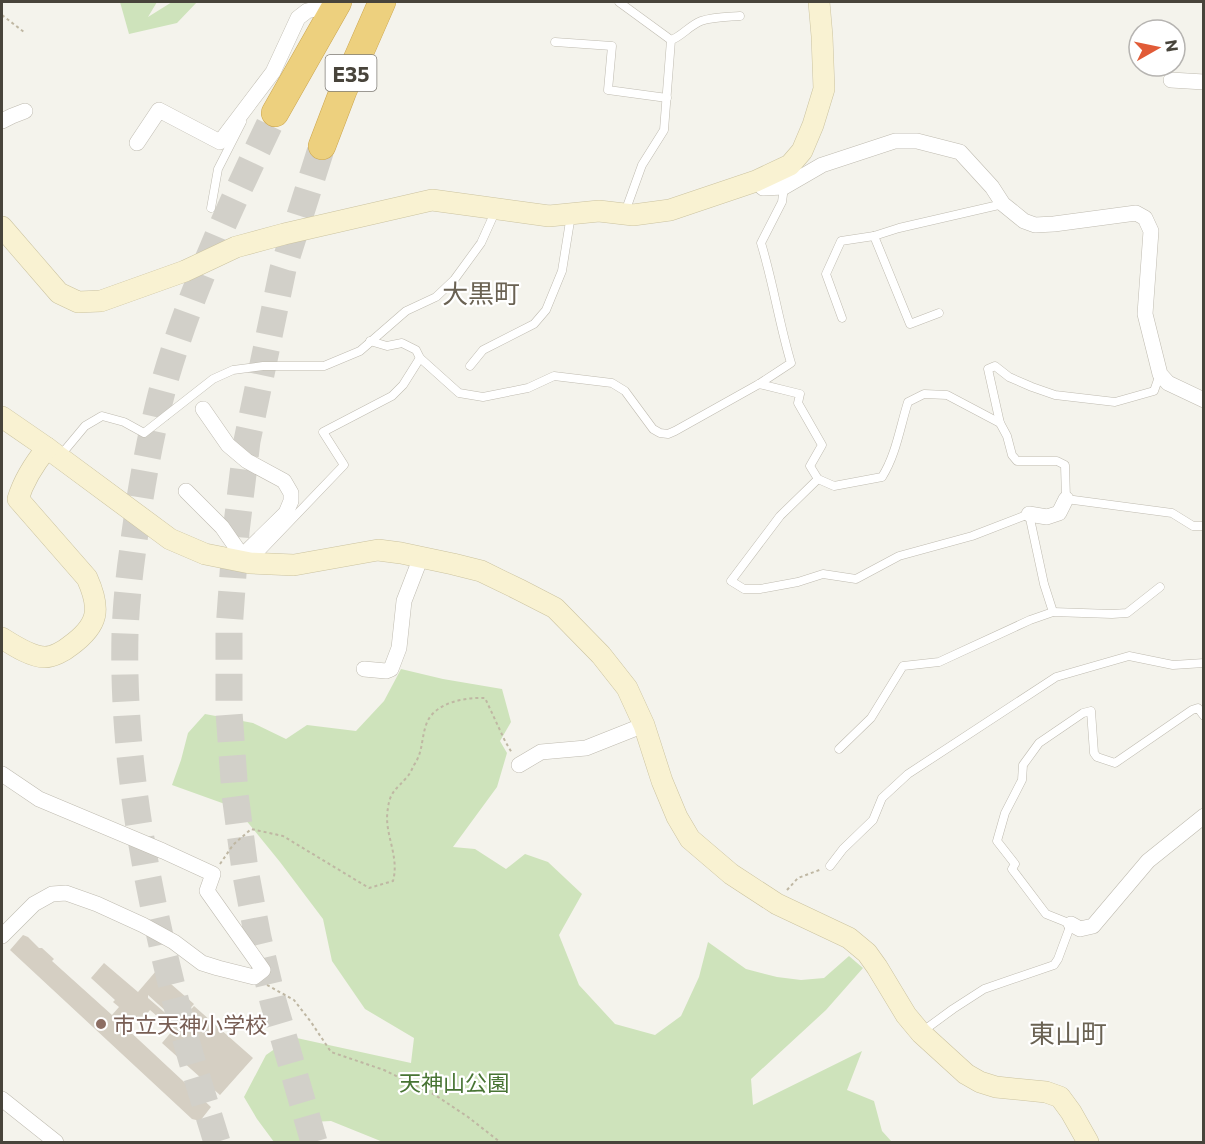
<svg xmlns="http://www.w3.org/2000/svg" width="1205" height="1144" font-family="Commissioner,'Noto Sans JP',sans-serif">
	<rect width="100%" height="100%" fill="#f4f3ec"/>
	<g fill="#cee3bb">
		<path d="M120,2H157L148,17L172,2H197L177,23L129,34Z"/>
		<path d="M401,669L443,679L502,689L511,722L500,741L507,753L497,787L453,847L475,849L506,869L525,854L548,862L582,894L559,935L579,985L615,1024L655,1035L681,1016L699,977L708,942L746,969L777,977L801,980L824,978L849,956L863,968L826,1010L751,1079L753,1105L862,1051L847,1090L874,1101L882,1131L892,1142H383L331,1121L312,1122L305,1142H274L257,1119L244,1097L266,1055L292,1037L411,1063L414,1038L365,1009L332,961L323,919L280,862L236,808L172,785L181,760L188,733L205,714L253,723L286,739L307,725L356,731L384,701Z"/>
	</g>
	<path fill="#d5cfc3" d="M23,935L28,937L39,948H42L54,959L52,961L112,1015L119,1007L113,1002L115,1000L91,978L104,963L138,992L156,971L194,1004L178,1022L148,995V998L178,1024L194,1006L253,1058L220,1095L162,1043L173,1030L150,1010L139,1023L133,1018L125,1027L211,1107L200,1121L192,1119L10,950Z"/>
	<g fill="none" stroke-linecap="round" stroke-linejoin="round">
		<g stroke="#d2d0c9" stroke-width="27" stroke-dasharray="27 14" stroke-linecap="butt">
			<path d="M217,1142C204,1100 190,1057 179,1014C147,892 122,760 125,634C126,605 129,576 133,548C140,492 150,435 165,380C192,287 233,200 275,113"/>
			<path d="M314,1142L273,1001L258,938L245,870L235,794L229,712V630L236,532L247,441L283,269L322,146"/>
		</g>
		<g stroke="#bfbbb0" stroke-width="9">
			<g id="lane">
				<path d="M619,2L671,40"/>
				<path d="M555,42L612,46L608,90L667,98"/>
				<path d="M211,208L218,169L242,122"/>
				<path d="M625,212L642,165L664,130L671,40C681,37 690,25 701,21C713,17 728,17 740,16"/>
				<path d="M874,236L910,324L939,313"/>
				<path d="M842,318L826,274L841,241L874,236L899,228L1003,204"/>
				<path d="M370,341L387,346L402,343L416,350L420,358L459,393L483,397L528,388L554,376L612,383L625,391L653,429L660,433L668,434L675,431L759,384L791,363C779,323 773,282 761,243L782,202L784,187"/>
				<path d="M470,366L483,350L534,324L546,310L562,271L571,215"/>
				<path d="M1160,374L1154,391L1115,402L1055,395L1032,387L1009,377L995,366L988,369L1000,423L1007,436L1012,455L1017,461H1057L1065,465L1066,499L1172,513L1193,526H1204"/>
				<path d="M759,384L800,394L798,403L822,445L810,466L818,479L834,486L882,477C896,455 900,427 908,402L924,394L947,395L1000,423"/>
				<path d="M60,456L85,426L102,416L124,422L144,433L213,379L233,370L263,366H324L360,351L406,311L436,297L454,280L481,243L495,212"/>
				<path d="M818,479L780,516L731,581L744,589H760L798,582L823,574L856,579L899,556L972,536L1029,514L1044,584L1053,612"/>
				<path d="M253,560L344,465L323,432L392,396L403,385L420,358"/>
				<path d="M839,749L871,718L903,666L939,662L1030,620L1053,612L1112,614L1127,613L1160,587"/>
				<path d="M830,866L843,849L873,820L882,798L908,774L1056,677L1129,656L1173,665L1204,663"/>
				<path d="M923,1031L953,1009L984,989L1054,965L1058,959L1071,924L1046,914L1012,869L1015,864L997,841L1005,813L1022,780L1023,765L1039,743L1083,713L1091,711L1094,753L1097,757L1115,763L1192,710L1198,708L1204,716"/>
			</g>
		</g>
		<g stroke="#bfbbb0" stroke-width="16">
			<g id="street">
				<path d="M1171,80L1204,82"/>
				<path d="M2,121L12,116L25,111"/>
				<path d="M137,143L159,110L220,142L273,72L298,18L307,11L319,8"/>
				<path d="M756,181L763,188L784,187L822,165L895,141H917L960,152L992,187L1003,204L1024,221L1035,225L1054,224L1136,213L1145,218L1151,231L1145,314L1160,374L1168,383L1204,400"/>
				<path d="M203,409L228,445L247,461L284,481L291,493V501L286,513L237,561"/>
				<path d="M186,491L222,527L238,550L237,561"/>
				<path d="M1029,514L1047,517L1059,513L1066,499"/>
				<path d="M364,669L386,671L391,669L399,648L404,601L421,557"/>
				<path d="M519,765L541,752L586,748L644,725"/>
				<path d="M2,774L39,799L163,851L213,874L207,891L263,970L254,977L218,968L202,963L174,942L143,925L97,904L66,893L52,894L34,904L2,936"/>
				<path d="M1071,924L1080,929L1093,926L1148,861L1204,816"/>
				<path d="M2,1099L56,1142"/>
			</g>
		</g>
		<g stroke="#cbc3a0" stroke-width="22">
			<g id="secondary">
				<path d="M2,227L59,293L78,302L101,301L185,271L236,247L284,234L432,200L549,216L599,211L633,215L670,210L756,181L790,165L802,151L813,125L824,89L822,36L819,2"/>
				<path d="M2,417L47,448L170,539L205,554L250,563L294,565L378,550L401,553L453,564L481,571L520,590L555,608L601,655L627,688L644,725L662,781L677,817L690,839L731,874L777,904L849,938L867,953L877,967L906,1015L921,1033L966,1074L980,1082L996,1087L1046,1092L1060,1097L1071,1112L1088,1142"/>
				<path d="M2,638C13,645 31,657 45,657C53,657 64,651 70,646C99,625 101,609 87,578L18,499C24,479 34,464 47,448"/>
			</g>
		</g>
		<g stroke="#cca64f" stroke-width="28">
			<g id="highway">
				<path d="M275,113L338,2"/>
				<path d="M322,146L343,91L382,2"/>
			</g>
		</g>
		<g stroke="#bfb7a3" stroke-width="2" stroke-dasharray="3 3" stroke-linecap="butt">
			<path d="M2,15L24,32"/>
			<path d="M220,864L233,845L251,829L283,836L369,888L393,881C400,855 383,833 388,808C390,791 397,789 407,777C410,774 412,769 414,765C423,752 421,740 426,725C433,703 464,697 485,698L505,741L512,753"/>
			<path d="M787,890L798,878L822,869"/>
			<path d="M267,985L294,1000L311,1022L331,1052L384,1070L435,1095L468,1117L500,1142"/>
		</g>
		<use href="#lane" stroke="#fff" stroke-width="8"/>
		<use href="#street" stroke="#fff" stroke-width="15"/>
		<use href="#secondary" stroke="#f9f2d2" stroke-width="21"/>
		<use href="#highway" stroke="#edd07e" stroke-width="27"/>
	</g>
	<circle fill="#8d6e63" stroke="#fff" stroke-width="2" cx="101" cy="1024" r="6"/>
	<g text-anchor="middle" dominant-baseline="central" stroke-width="4.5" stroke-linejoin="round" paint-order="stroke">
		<rect fill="#fff" stroke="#7f7c76" stroke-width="1.5" x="325.5" y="55" width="51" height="36" rx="4.5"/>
		<g font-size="21" font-weight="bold" fill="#48443b">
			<text x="351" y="73">E35</text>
		</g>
		<g font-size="22" fill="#785e54" stroke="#fff" text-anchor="start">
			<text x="113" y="1024">市立天神小学校</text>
		</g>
		<g font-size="22" fill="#487434" stroke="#fff">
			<text x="454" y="1082">天神山公園</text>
		</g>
		<g font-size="26" fill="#6a6253" stroke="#fff">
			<text x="481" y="292">大黒町</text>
			<text x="1068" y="1032">東山町</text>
		</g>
	</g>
	<rect width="1205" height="1144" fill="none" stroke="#48443b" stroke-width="6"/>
	<g transform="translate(1157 48) rotate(81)"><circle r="28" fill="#ffffff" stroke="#b6b4b1" stroke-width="1.5"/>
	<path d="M0-4.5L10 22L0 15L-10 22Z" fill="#e15b37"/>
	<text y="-9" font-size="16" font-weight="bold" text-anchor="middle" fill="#48443b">N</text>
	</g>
</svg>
